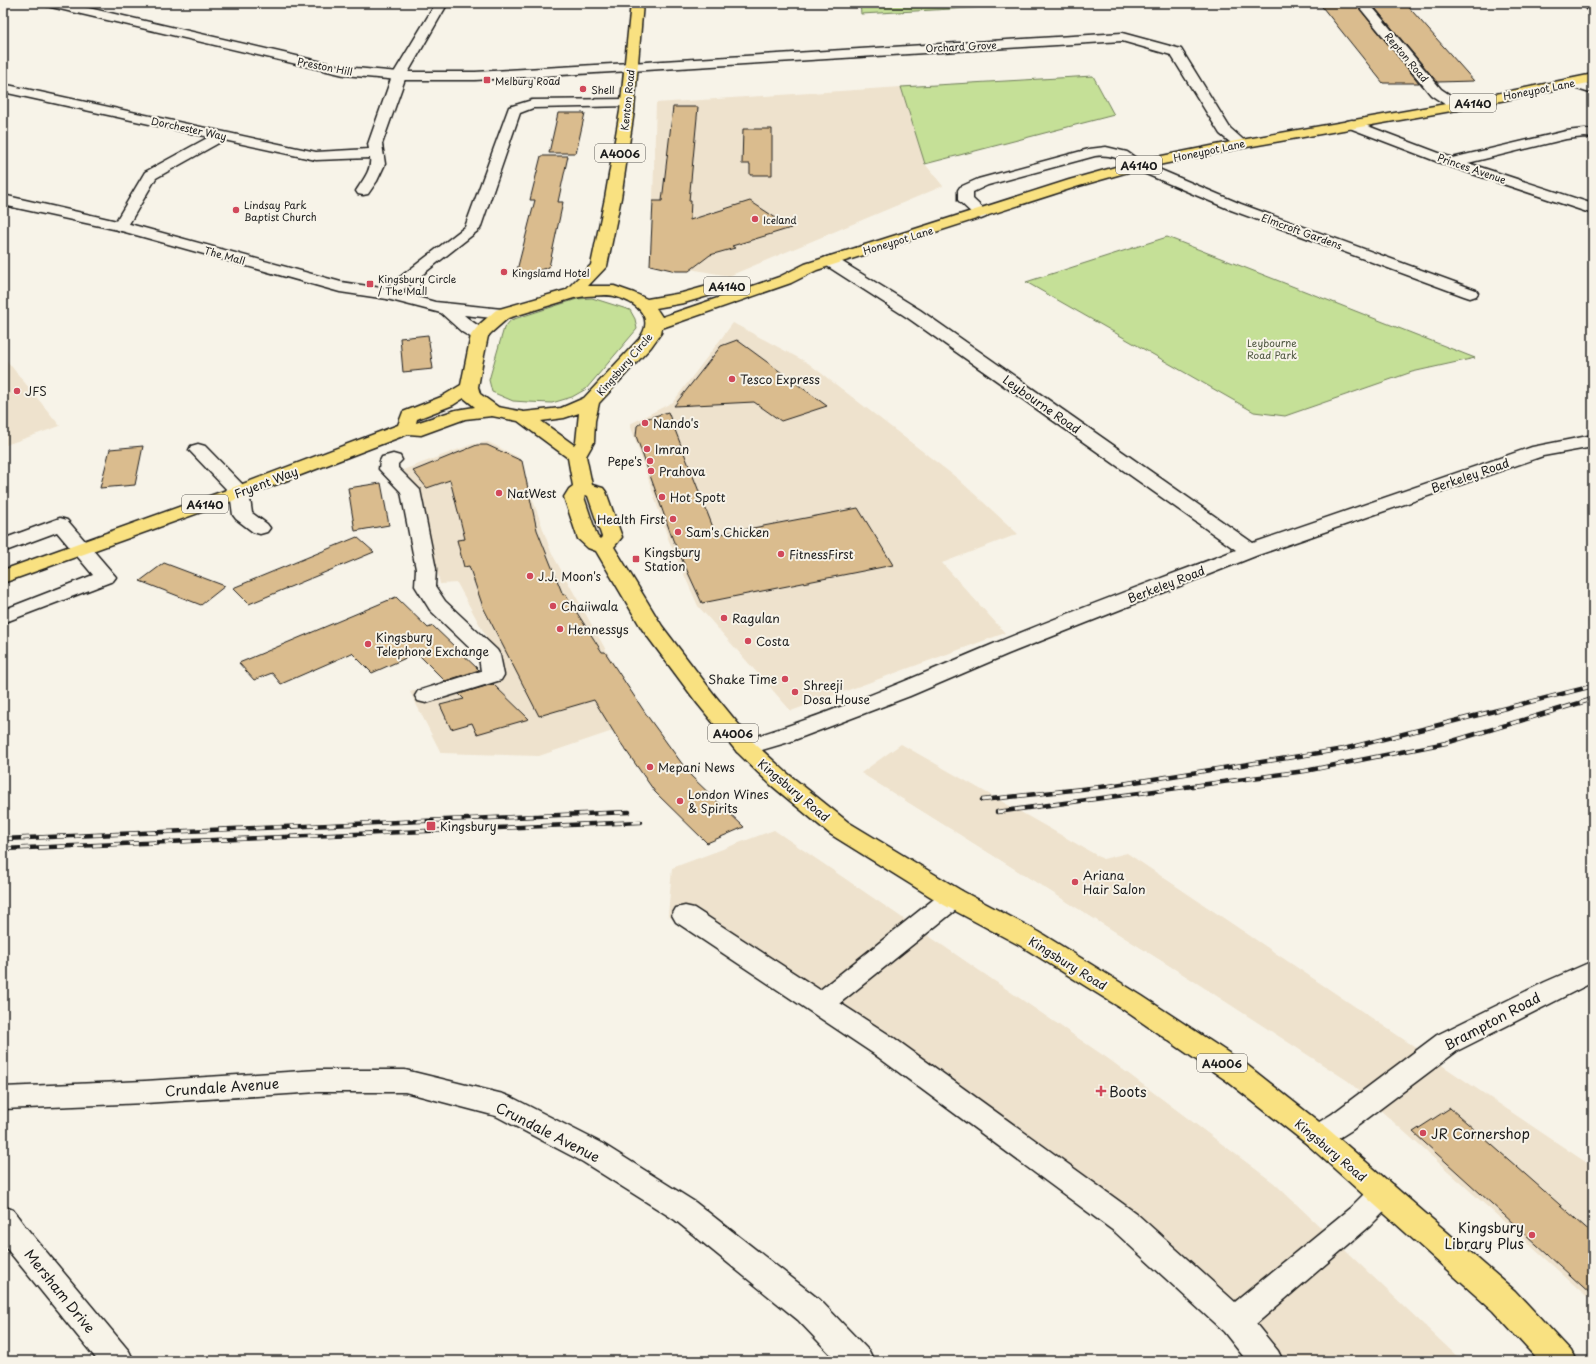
<svg xmlns="http://www.w3.org/2000/svg" width="1596" height="1364" font-family="'Playpen Sans',sans-serif">
	<rect width="100%" height="100%" fill="#f7f3e8"/>
	<filter id="ink" filterUnits="userSpaceOnUse"><feTurbulence type="fractalNoise" baseFrequency=".025" numOctaves="2"/><feDisplacementMap in="SourceGraphic" scale="8" xChannelSelector="R" yChannelSelector="G"/><feConvolveMatrix kernelMatrix="1 2 1 2 8 2 1 2 1" color-interpolation-filters="sRGB"/></filter>
	<g filter="url(#ink)">
		<g fill="#eee2cd">
			<path d="M901,87L925,164L943,186L729,276L651,262L656,103Z"/>
			<path d="M733,323L808,363L957,478L1018,534L942,563L1005,633L791,711L698,606L669,541L630,424L673,402Z"/>
			<path d="M3,356L60,426L3,446Z"/>
			<path d="M488,442L518,457L551,552L645,720L539,756L441,753L410,692L489,670L495,653L457,583L440,584L421,491L403,470L473,444Z"/>
			<path d="M901,744L1103,859L1127,853L1593,1167V1302L1348,1081L1189,978L861,773Z"/>
			<path d="M774,830L1110,1060L1274,1183L1462,1361H1259L1008,1125L668,916L672,868Z"/>
		</g>
		<g fill="#c5e097" stroke="#707e5a">
			<path d="M860,3H1060L861,14Z"/>
			<path d="M1093,76L1114,115L925,164L901,87Z"/>
			<path d="M1167,237L1475,358L1412,372L1285,416L1254,412L1026,282Z"/>
			<path d="M592,298L630,310L635,319L637,329L586,389L572,397L552,403L528,402L513,401L492,392L489,380L504,328L511,320L577,299Z"/>
		</g>
		<g fill="#dabc8e" stroke="#1c1c1c">
			<path d="M1319,3H1355L1419,83H1383Z"/>
			<path d="M1371,3H1405L1474,81L1437,82Z"/>
			<path d="M673,107H698L689,201H691L690,220L750,201L791,228L732,246L735,248L710,255L689,271H676L650,265L653,201H662Z"/>
			<path d="M558,113H585L576,153H549Z"/>
			<path d="M743,129H772V175H750V164H742Z"/>
			<path d="M541,156H568L558,202H563L549,267L515,278L535,200H530Z"/>
			<path d="M428,335L433,369L403,372L400,338Z"/>
			<path d="M737,340L827,406L781,421L754,402L674,406L721,346Z"/>
			<path d="M668,412L716,535L858,508L893,565L702,603L673,540L636,436L637,426L645,419Z"/>
			<path d="M477,445H487L522,461L537,530L563,595L565,594L602,652H605L648,717L691,776L744,827L707,843L655,792L618,739L594,700L539,716L483,607L469,566L464,567L457,540L465,539L450,480L427,488L413,471Z"/>
			<path d="M143,446L135,485L100,488L110,449Z"/>
			<path d="M381,483L389,525L355,531L348,488Z"/>
			<path d="M357,537L374,552L249,604L233,588Z"/>
			<path d="M164,563L225,586L201,605L140,581Z"/>
			<path d="M396,597L428,628L433,626L479,670L445,681L417,653L372,673L352,653L281,684L272,673L254,680L239,663Z"/>
			<path d="M493,684L529,719L477,734L472,723L451,729L440,705L464,699L459,694Z"/>
			<path d="M1450,1108L1593,1234V1296L1413,1132Z"/>
		</g>
		<g fill="none" stroke-linecap="round" stroke-linejoin="round">
			<g stroke="#1c1c1c" stroke-width="3">
				<g id="street">
					<path d="M436,3H448L406,76L382,144L385,164L377,181L368,194L363,195L358,194L356,191C362,181 372,170 370,158L316,160L224,140L156,178L126,229L121,231L116,229L113,226L145,172L209,137L3,92V84L316,152L369,149L368,144L392,76Z"/>
					<path d="M1356,3H1369L1441,89L1462,103L1464,106L1462,109L1457,110L1452,109L1431,95Z"/>
					<path d="M1582,3H1593V12L1589,11Z"/>
					<path d="M1122,33L1181,49L1230,128L1248,144L1246,147L1241,148L1236,147L1220,134L1171,55L1122,41L630,71L625,70L623,67L625,64L630,63Z"/>
					<path d="M1573,79L1593,85V94L1568,86L1566,83L1568,80Z"/>
					<path d="M627,99L632,100L634,103L632,106L533,108L520,113L480,229L394,297L388,299L382,297L380,294L382,291L465,227L509,107L532,100Z"/>
					<path d="M1352,120L1452,158L1566,131L1585,129L1593,130V138L1585,137L1566,139L1468,163L1593,204V214L1446,165L1347,127L1345,124L1347,121Z"/>
					<path d="M1106,147L1127,152L1142,162L1241,204L1476,290L1478,293L1476,296L1470,298L1464,296L1231,210L1132,168C1120,158 1110,154 1095,156L988,185L973,192V199L989,214L986,217L981,219L976,217L961,203L958,200V190L960,187L978,179L1089,149Z"/>
					<path d="M830,256L836,258L920,310L1253,543L1532,447L1593,435V447L1543,456L1258,555L1008,654L910,696L789,742L745,755L737,752L734,747L737,742C824,717 907,680 991,645C1072,611 1154,581 1236,550L908,318L824,264L822,261L824,258Z"/>
					<path d="M198,444L205,446L246,488L249,492L252,513L267,524L270,528L267,532L260,534L253,532L236,519L233,515L230,493L189,450L191,446Z"/>
					<path d="M393,454L400,456L402,460L398,464V468L420,490L436,569L435,586L445,601L497,650L500,655L504,675L501,680L426,703L418,701L415,696L418,691L481,671L479,657L430,610L415,586L416,569L401,492L379,469L380,461L382,457Z"/>
					<path d="M60,518L67,520L116,577L113,581L3,623V610L93,575L57,532L3,552V539Z"/>
					<path d="M953,889L962,891L966,898L962,905L840,1003L894,1038L1137,1214L1235,1302L1350,1208L1373,1185L1383,1181L1393,1185L1398,1194L1393,1203L1370,1226L1256,1324L1278,1351L1283,1361H1247L1224,1332L1115,1232L874,1054L676,922L672,915L676,908L685,906L694,908L820,990L944,891Z"/>
					<path d="M1593,961V982L1457,1051L1352,1130L1328,1145L1318,1149L1308,1145L1304,1137L1308,1129L1332,1114L1437,1035L1545,982Z"/>
					<path d="M318,1070H405L503,1094L513,1098L603,1144L695,1202L820,1300L869,1351L874,1361H837L798,1320L675,1220L583,1162L496,1116L405,1092H318L145,1103L3,1109V1087L145,1081Z"/>
					<path d="M3,1206L13,1210L24,1225L129,1351L134,1361H98L3,1244Z"/>
				</g>
			</g>
			<g stroke="#1c1c1c" stroke-width="3">
				<g id="secondary">
					<path d="M45,3H67L344,67L399,72H475L630,63L635,64L637,67L635,70L630,71L475,80H399L344,75L51,7L47,6Z"/>
					<path d="M3,195L126,223L341,282L388,289L435,302L502,309L508,310L510,314L508,318L502,319L464,315C470,321 485,329 489,335L486,339L480,340L474,339L462,332L441,313L387,299L340,292L118,230L3,205Z"/>
				</g>
			</g>
			<g stroke="#1c1c1c" stroke-width="3">
				<path id="primary" d="M631,3H643L634,111L621,198L607,266L588,286H614L634,293L647,299L682,293L722,282L728,284L730,287L728,290L684,303L656,308L662,317L779,277L805,264L1069,180L1137,161L1241,140L1457,102L1593,74V82L1457,110L1241,148L1139,169L1079,186L817,270L791,283L662,328L661,333L651,347L599,403L595,421L594,442L586,456L592,485L603,488L606,492L622,537L614,547L662,626L713,693L753,742L787,773L848,822L962,891L1039,932L1142,996L1247,1065L1328,1129L1515,1291L1571,1351L1576,1361H1539L1493,1311L1308,1145L1227,1081L1124,1010L1021,946L944,905L830,834L771,785L737,752L697,703L642,629L596,551L588,548L578,539L564,497L569,489L573,486L568,458L518,421L492,416L465,419L421,435L408,434L246,496L3,583V570L232,488L398,425L403,412L441,397L461,385L471,335L480,324L496,310L566,290L591,265L605,198L620,111ZM586,296C595,296 606,294 614,296C636,302 656,317 639,339L584,398L561,408L524,412L498,407L480,394L478,387L482,365L488,336L492,332L508,318L574,298ZM464,398L475,407L456,410L416,423L417,419L453,405ZM579,413L576,442L574,445L541,421L564,418ZM586,495L588,496L602,537L600,539L597,536L584,497Z"/>
			</g>
			<use href="#street" fill="#f7f3e8" fill-rule="evenodd"/>
			<use href="#secondary" fill="#f7f3e8" fill-rule="evenodd"/>
			<use href="#primary" fill="#f9e181" fill-rule="evenodd"/>
			<g stroke="#1c1c1c" stroke-width="4.5">
				<g id="rail">
					<path d="M982,800L1109,786L1344,749L1593,686"/>
					<path d="M997,812L1305,771L1446,743L1593,699"/>
					<path d="M3,839L629,812"/>
					<path d="M3,849L641,822"/>
				</g>
			</g>
			<use href="#rail" stroke="#f7f3e8" stroke-width="3" stroke-dasharray="9" stroke-linecap="butt"/>
		</g>
	</g>
	<g fill="#d1495b" stroke="#f7f3e8" stroke-width="1.5">
		<rect x="483" y="76" width="8" height="8" rx="2"/>
		<circle cx="583" cy="89" r="4"/>
		<circle cx="236" cy="210" r="4"/>
		<circle cx="755" cy="219" r="4"/>
		<circle cx="504" cy="272" r="4"/>
		<rect x="366" y="280" width="8" height="8" rx="2"/>
		<circle cx="732" cy="379" r="4"/>
		<circle cx="17" cy="391" r="4"/>
		<circle cx="645" cy="423" r="4"/>
		<circle cx="647" cy="449" r="4"/>
		<circle cx="650" cy="461" r="4"/>
		<circle cx="651" cy="471" r="4"/>
		<circle cx="499" cy="493" r="4"/>
		<circle cx="662" cy="497" r="4"/>
		<circle cx="673" cy="519" r="4"/>
		<circle cx="678" cy="532" r="4"/>
		<circle cx="781" cy="554" r="4"/>
		<rect x="632" y="555" width="8" height="8" rx="2"/>
		<circle cx="530" cy="576" r="4"/>
		<circle cx="553" cy="606" r="4"/>
		<circle cx="724" cy="618" r="4"/>
		<circle cx="560" cy="629" r="4"/>
		<circle cx="748" cy="641" r="4"/>
		<circle cx="368" cy="644" r="4"/>
		<circle cx="785" cy="679" r="4"/>
		<circle cx="795" cy="692" r="4"/>
		<circle cx="650" cy="767" r="4"/>
		<circle cx="680" cy="801" r="4"/>
		<rect x="426" y="821" width="10" height="10" rx="2"/>
		<circle cx="1075" cy="882" r="4"/>
		<path d="M1099 1085h4v4h4v4h-4v4h-4v-4h-4v-4h4z"/>
		<circle cx="1423" cy="1133" r="4"/>
		<circle cx="1532" cy="1235" r="4"/>
	</g>
	<g text-anchor="middle" dominant-baseline="central" stroke-width="4" stroke-linejoin="round" paint-order="stroke">
		<g font-size="10" fill="#1c1c1c" stroke="#f7f3e8">
			<text transform="translate(961 46) rotate(-3)">Orchard Grove</text>
			<text transform="translate(1407 57) rotate(50)">Repton Road</text>
			<text transform="translate(325 66) rotate(11)">Preston Hill</text>
			<text transform="translate(1539 89) rotate(-11)">Honeypot Lane</text>
			<text transform="translate(627 100) rotate(-84)">Kenton Road</text>
			<text transform="translate(189 128) rotate(12)">Dorchester Way</text>
			<text transform="translate(1209 150) rotate(-12)">Honeypot Lane</text>
			<text transform="translate(1472 168) rotate(19)">Princes Avenue</text>
			<text transform="translate(1302 231) rotate(20)">Elmcroft Gardens</text>
			<text transform="translate(898 240) rotate(-17)">Honeypot Lane</text>
			<text transform="translate(225 255) rotate(16)">The Mall</text>
			<text transform="translate(624 364) rotate(-49)">Kingsbury Circle</text>
		</g>
		<g font-size="10" fill="#1c1c1c" stroke="#f7f3e8" text-anchor="start">
			<text x="495" y="80">Melbury Road</text>
			<text x="591" y="89">Shell</text>
			<text x="244" y="204">Lindsay Park<tspan x="244" dy="12">Baptist Church</tspan></text>
			<text x="763" y="219">Iceland</text>
			<text x="512" y="272">Kingslamd Hotel</text>
			<text x="378" y="278">Kingsbury Circle<tspan x="378" dy="12">/ The Mall</tspan></text>
		</g>
		<g font-size="10" fill="#4f5741" stroke="#f7f3e8">
			<text x="1272" y="342">Leybourne<tspan x="1272" dy="12">Road Park</tspan></text>
		</g>
		<g fill="#f7f3e8" stroke="#5e5c59" stroke-width="1">
			<rect x="1450" y="94" width="46" height="18" rx="3"/>
			<rect x="595" y="144" width="50" height="18" rx="3"/>
			<rect x="1116" y="156" width="46" height="18" rx="3"/>
			<rect x="704" y="277" width="46" height="18" rx="3"/>
			<rect x="182" y="495" width="46" height="18" rx="3"/>
			<rect x="708" y="724" width="50" height="18" rx="3"/>
			<rect x="1197" y="1054" width="50" height="18" rx="3"/>
		</g>
		<g font-size="11" font-weight="bold" fill="#1c1c1c">
			<text x="1473" y="103">A4140</text>
			<text x="620" y="153">A4006</text>
			<text x="1139" y="165">A4140</text>
			<text x="727" y="286">A4140</text>
			<text x="205" y="504">A4140</text>
			<text x="733" y="733">A4006</text>
			<text x="1222" y="1063">A4006</text>
		</g>
		<g font-size="12" fill="#1c1c1c" stroke="#f7f3e8" text-anchor="start">
			<text x="740" y="379">Tesco Express</text>
			<text x="25" y="391">JFS</text>
			<text x="653" y="423">Nando's</text>
			<text x="655" y="449">Imran</text>
			<text x="642" y="461" text-anchor="end">Pepe's</text>
			<text x="659" y="471">Prahova</text>
			<text x="507" y="493">NatWest</text>
			<text x="670" y="497">Hot Spott</text>
			<text x="665" y="519" text-anchor="end">Health First</text>
			<text x="686" y="532">Sam's Chicken</text>
			<text x="644" y="552">Kingsbury<tspan x="644" dy="14">Station</tspan></text>
			<text x="789" y="554">FitnessFirst</text>
			<text x="538" y="576">J.J. Moon's</text>
			<text x="561" y="606">Chaiiwala</text>
			<text x="732" y="618">Ragulan</text>
			<text x="568" y="629">Hennessys</text>
			<text x="376" y="637">Kingsbury<tspan x="376" dy="14">Telephone Exchange</tspan></text>
			<text x="756" y="641">Costa</text>
			<text x="777" y="679" text-anchor="end">Shake Time</text>
			<text x="803" y="685">Shreeji<tspan x="803" dy="14">Dosa House</tspan></text>
			<text x="658" y="767">Mepani News</text>
			<text x="688" y="794">London Wines<tspan x="688" dy="14">&amp; Spirits</tspan></text>
			<text x="440" y="826">Kingsbury</text>
			<text x="1083" y="875">Ariana<tspan x="1083" dy="14">Hair Salon</tspan></text>
		</g>
		<g font-size="12" fill="#1c1c1c" stroke="#f7f3e8">
			<text transform="translate(1042 404) rotate(35)">Leybourne Road</text>
			<text transform="translate(1470 475) rotate(-19)">Berkeley Road</text>
			<text transform="translate(266 482) rotate(-21)">Fryent Way</text>
			<text transform="translate(1166 584) rotate(-21)">Berkeley Road</text>
			<text transform="translate(794 790) rotate(40)">Kingsbury Road</text>
			<text transform="translate(1068 963) rotate(32)">Kingsbury Road</text>
			<text transform="translate(1331 1150) rotate(40)">Kingsbury Road</text>
		</g>
		<g font-size="14" fill="#1c1c1c" stroke="#f7f3e8">
			<text transform="translate(1492 1021) rotate(-28)">Brampton Road</text>
			<text transform="translate(222 1087) rotate(-4)">Crundale Avenue</text>
			<text transform="translate(548 1132) rotate(27)">Crundale Avenue</text>
			<text transform="translate(60 1291) rotate(51)">Mersham Drive</text>
		</g>
		<g font-size="14" fill="#1c1c1c" stroke="#f7f3e8" text-anchor="start">
			<text x="1109" y="1091">Boots</text>
			<text x="1431" y="1133">JR Cornershop</text>
			<text x="1524" y="1227" text-anchor="end">Kingsbury<tspan x="1524" dy="16">Library Plus</tspan></text>
		</g>
	</g>
	<rect width="1596" height="1364" fill="none" stroke="#f7f3e8" stroke-width="16"/>
	<rect x="8" y="8" width="1580" height="1348" fill="none" stroke="#1c1c1c" stroke-width="1.5" filter="url(#ink)"/>
</svg>
